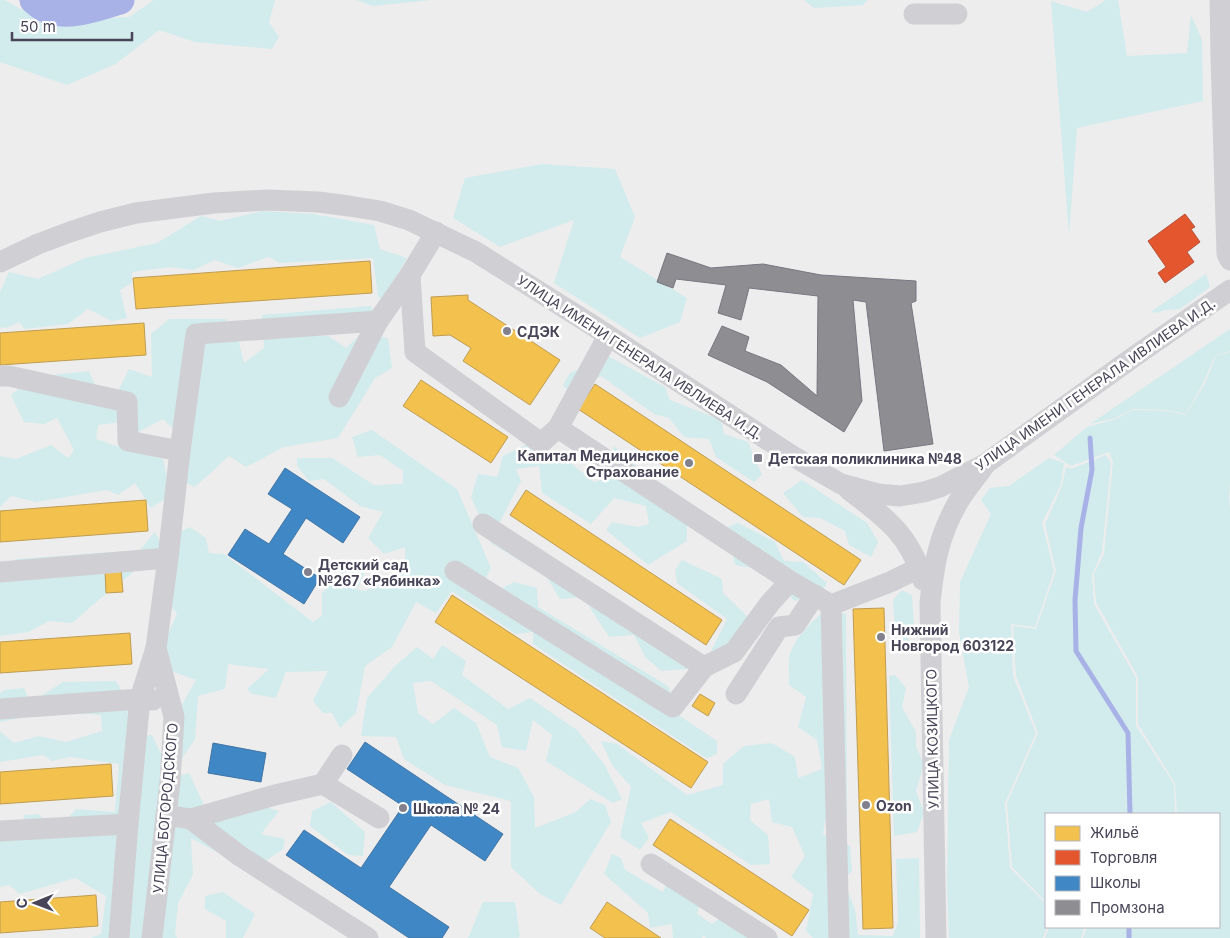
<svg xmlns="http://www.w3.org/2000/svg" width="1230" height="938" font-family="Inter,sans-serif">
	<rect width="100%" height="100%" fill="#ededed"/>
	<g fill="#d2ebec">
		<path d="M0,0H4L43,21L129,17L154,0H275L269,22L279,37L272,49L195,42L159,30L116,64L67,85L0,62Z"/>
		<path d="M50,0H88L61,5Z"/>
		<path d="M356,0H432L373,6Z"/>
		<path d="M804,0H867L863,5L814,8Z"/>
		<path d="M1106,0H1118L1127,56L1187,53L1191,15L1202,40L1203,101L1077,128L1069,235L1051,1L1087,12Z"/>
		<path d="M542,164L615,169L635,217L620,257L687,298L680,322L640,338L554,283L574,220L500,247L453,218L465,178Z"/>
		<path d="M262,211L313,214L374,225L380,249L407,258L383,299L378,297L373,258L280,263L269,257L238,268L215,260L193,270L170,267L132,272V283L120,290L127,318L112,321L88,309L68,324L25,329L19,322L6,328L0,327V292L9,272L38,279L85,258L157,243L201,216L220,221Z"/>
		<path d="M1206,274L1210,287L1180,309L1166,310L1154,313L1152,311Z"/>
		<path d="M370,306L377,314L307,336H328L346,348L360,335L388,338L392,368L375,378L338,438L284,447L246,467L229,456L195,487L181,481L187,442L163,419L134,434L122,422L98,425L96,439L116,446L163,459L171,495L151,508L135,483L118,495L107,490L36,502L11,496L0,507V456L16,459L51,445L68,458L74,450L57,418L44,424L24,422L11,395L20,388L43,393L52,375L89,371L97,390L118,391L129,369L152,377L151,334L169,319H226L239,342L244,363L264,348L262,315Z"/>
		<path d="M1230,329V351L1215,356L1203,383L1186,414L1167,410L1133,409L1115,418L1090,424Z"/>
		<path d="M1230,352V482L1229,497L1230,511V938H1083L1087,927H1219V814H1177L1175,783L1138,724V677L1096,602L1094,574L1104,554L1113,462L1109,452L1071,466L1054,455L1087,427L1116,419L1133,410L1168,411L1186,415L1205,383L1216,356Z"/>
		<path d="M608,356L665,387L670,400L721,420L724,434L748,442L762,475L754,482L716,457L709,439L684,437L669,418L654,414L601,376L570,392L563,385L570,373Z"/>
		<path d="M372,430L457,489L491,568L484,582L495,592L514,582L537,588L538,607L668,686L677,710V714L717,741V754L706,758L533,644V632L516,634L452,591L436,613L416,602L392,647L365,666L356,713L340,728L332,713H323L313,701L328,671L286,672L276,698L252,694L247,689L269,669L228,664L225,689L198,696L195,739L181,760L178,711L196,680L168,670L161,650L177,614L166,598L176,534L190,527L206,538L209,553L224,554L313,622L322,616V593L356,559L366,569L357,590L365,591L405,571V547L384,554L368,538L383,512L360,506L324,479L309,481L297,466V458H332L374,485L403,484V471L380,455L358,457L352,437Z"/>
		<path d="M526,445L559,453L594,482L608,478L614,446L636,465L627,479L644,491L663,484L669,488L666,506L687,525V541L648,565L606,530L612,522L638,527L649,524L646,506L614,498L591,524L542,493L539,466L516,469L521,481L499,524L697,668L661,671L645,657L634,635L609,637L583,597L560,599L541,568L525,564L491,543L471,497L478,474L497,477L503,456Z"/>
		<path d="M1106,455L1111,463L1102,552L1092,575L1094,604L1136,678V726L1174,784L1175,814H1046V902L1012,867L1007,803L1038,733L1016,676L1013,626L1036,629L1056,571L1045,524L1062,486L1066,467L1071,469Z"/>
		<path d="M1049,458L1064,463L1061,484L1042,523L1054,571L1035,627L1011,624L1013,676L1036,733L1005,803L1010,868L1046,904L1047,927L1043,938H949L947,887L949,740L969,687L959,633L960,582L991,514L981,500L990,488L1009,486Z"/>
		<path d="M802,480L867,523L878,542L871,557L849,545L845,531L820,518L803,517L783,493Z"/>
		<path d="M738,523L775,542L784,561L803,562L827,583L822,592L794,601L781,582L753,568L735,565L731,545L725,528Z"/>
		<path d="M155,532L163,548L101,598L72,623L49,621L28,632L0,636V572L17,559L140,550Z"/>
		<path d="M682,560L722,579L723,593L750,619L730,647L711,651L727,619L677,583L675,570Z"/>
		<path d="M902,590L912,595L914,628L906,635L910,642L899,654L892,647L901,638L895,630L893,600Z"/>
		<path d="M825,610L846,614L847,818L825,821L823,834L850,846L852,871L843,880L855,909L858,935L893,936L898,922L896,859L919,858L920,938H813L806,931L813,894L791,877L805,856L792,827L772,822L769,799L751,804L750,820L768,835L770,864L751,865L671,812L641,823L649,838L640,850L620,837L631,787L612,765L601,741L617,744L687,795L723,785V764L744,746L772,743L795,757L798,778L822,769L817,740L798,727L806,697L789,685C789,676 788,665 789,657C794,638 811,623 825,610Z"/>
		<path d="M442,645L466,661L462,675L508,709L530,698L577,730L604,764L622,799L613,803L546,761L552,735L533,720L526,751L502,747L497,725L431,681L413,683L418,713L433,724L454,708L476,723L490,757L518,768L534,797L535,828L576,812L590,799L605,805L611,822L561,905L540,894L511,867V801L445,785L404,759L396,737L361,736L367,698L396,665L417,647L433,659Z"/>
		<path d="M895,675L906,688L902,707L916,732V747L924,764L916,791L924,813L917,832L894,836L889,676Z"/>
		<path d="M116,681L132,708L127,738L152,735L164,760L145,938H90L101,934L106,896L75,878L20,894L9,885L0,887V836L21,834L24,815L38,814L56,831L76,809L115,812L119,764L70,757L52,761L43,755L0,762V731L14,743L39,736L66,742L102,731L101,715L72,713L41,696L63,682Z"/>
		<path d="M24,688L35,715L0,722V693L5,690Z"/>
		<path d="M189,773L210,818L258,805L279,811L261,834L285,839L283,849L251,871L191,838L193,875L178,903L175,933L177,938H159L173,777Z"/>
		<path d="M331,802L365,832L363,856L348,855L310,826L312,811Z"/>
		<path d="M612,854L621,858L625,870L663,892L672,870L704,886L697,914L712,924L734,908L774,930L778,938H706L703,935L702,938H673L672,924L650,928L648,913L604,874Z"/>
		<path d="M223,892L255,914L243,938H226V921L205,909V896Z"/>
		<path d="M483,902H515L520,937L518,938H468Z"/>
		<path d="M1049,927H1084L1081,938H1045Z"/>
	</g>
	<g fill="#f2c14e" stroke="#bf9c51">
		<path d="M370,261L372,293L136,309L133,278Z"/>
		<path d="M468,295V300L560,360L530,405L463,361L471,348L450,335L433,336L431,297Z"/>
		<path d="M144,323L146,355L0,365V333Z"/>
		<path d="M421,380L508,437L491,463L403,406Z"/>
		<path d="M595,384L861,560L844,585L578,409Z"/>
		<path d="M526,490L722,620L706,645L510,515Z"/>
		<path d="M146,500L148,531L0,542V511Z"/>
		<path d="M121,570L123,592L106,593L105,571Z"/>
		<path d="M452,595L708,762L691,788L435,622Z"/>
		<path d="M884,608L893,928L863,929L853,609Z"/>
		<path d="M130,633L132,664L0,673V642Z"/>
		<path d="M700,694L715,703L708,716L692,706Z"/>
		<path d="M111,764L113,796L0,804V772Z"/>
		<path d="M670,819L809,910L792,936L653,845Z"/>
		<path d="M96,895L98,926L0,933V902Z"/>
		<path d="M607,902L661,938H605L590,928Z"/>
	</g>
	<path fill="#e4572e" stroke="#b5523b" d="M1185,214L1195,227L1191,229L1200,242L1187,252L1194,262L1165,283L1158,273L1166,267L1148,241Z"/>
	<g fill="#3f88c5" stroke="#4274a4">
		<path d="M285,468L360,517L343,543L306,518L283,554L320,578L304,604L228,555L245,529L269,544L292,509L268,494Z"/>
		<path d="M365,742L503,834L485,861L431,825L389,887L449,927L442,938H409L286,855L304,830L361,868L403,806L347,769Z"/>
		<path d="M213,743L266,753L261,782L208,773Z"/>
	</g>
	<path fill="#8d8d92" stroke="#787781" d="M667,253L711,268L763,264L821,275L916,281V301L911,303L933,444L884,451L866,302L853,300L862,401L844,432L767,382L708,355L722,326L749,337L745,351L781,365L817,396L818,296L749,288L741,320L718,313L726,285L676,279L673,288L657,282Z"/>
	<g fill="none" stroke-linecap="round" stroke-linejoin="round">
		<g stroke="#a8b2e7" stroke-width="5">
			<path d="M1090,438L1092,470L1081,528L1075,600L1076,651L1128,733L1130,814"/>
			<path d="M1129,938V927"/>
		</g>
		<path stroke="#a8b2e7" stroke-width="29" d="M34,0C38,3 42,7 47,9C68,18 99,6 120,0"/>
		<g stroke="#d0d0d4" stroke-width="21">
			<path d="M1220,0L1221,58L1227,254L1230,260"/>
			<path d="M914,14H957"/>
			<path d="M0,262L38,244L70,232L100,222L136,213L214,203L267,200L318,202L349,206L380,211L409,220L476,252L592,325L791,455L841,484L878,494L900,496L924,492L940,487L985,464L1135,356L1230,290"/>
			<path d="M410,275L415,352L541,443L558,428L608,336"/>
			<path d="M0,376H9L127,402L128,441L180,451"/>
			<path d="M339,397L378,321L410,275L436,232"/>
			<path d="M558,428L790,581L831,605L890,582L919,568"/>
			<path d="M849,490C885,517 910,535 923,580"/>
			<path d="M483,524L704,667"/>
			<path d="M455,571L673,707L704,667L734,652L770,603L790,581"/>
			<path d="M0,572L168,558"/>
			<path d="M831,605L839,938"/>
			<path d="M736,694L779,627L795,625L815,595"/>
			<path d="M0,709L140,699L153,700"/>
			<path d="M323,784L379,818"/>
			<path d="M166,815L191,819L240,856L368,938"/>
			<path d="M191,819L275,795L323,784L342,755"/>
			<path d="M0,831L128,824"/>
			<path d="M651,864L767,938"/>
			<path d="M119,938L128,824L140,699L156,648"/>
			<path d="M152,938L170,782L174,717L156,648L168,558L180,451L196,334L378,321"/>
			<path d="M936,938L930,603C934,565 938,538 957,504C964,491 975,479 984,466"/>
		</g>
	</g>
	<g fill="#82808c" stroke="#fff" stroke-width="2">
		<circle cx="507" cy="331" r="5"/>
		<rect x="753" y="453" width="10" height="10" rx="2.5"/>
		<circle cx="689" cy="463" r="5"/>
		<circle cx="308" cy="572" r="5"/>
		<circle cx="881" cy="637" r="5"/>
		<circle cx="866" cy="805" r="5"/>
		<circle cx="403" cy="808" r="5"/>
	</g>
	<g text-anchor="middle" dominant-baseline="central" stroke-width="5" stroke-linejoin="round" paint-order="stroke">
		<g font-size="14" font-weight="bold" fill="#484558" stroke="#fff" text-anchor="start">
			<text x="517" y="331">СДЭК</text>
			<text x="679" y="455" text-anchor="end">Капитал Медицинское<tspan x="679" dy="16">Страхование</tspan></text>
			<text x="768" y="458">Детская поликлиника №48</text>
			<text x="318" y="564">Детский сад<tspan x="318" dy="16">№267 «Рябинка»</tspan></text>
			<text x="891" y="629">Нижний<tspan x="891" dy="16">Новгород 603122</tspan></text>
			<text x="876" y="805">Ozon</text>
			<text x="413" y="808">Школа № 24</text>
		</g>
		<g font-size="14" fill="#484558" stroke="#fff">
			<text transform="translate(640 357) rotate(33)">УЛИЦА ИМЕНИ ГЕНЕРАЛА ИВЛИЕВА И.Д.</text>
			<text transform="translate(1095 384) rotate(-35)">УЛИЦА ИМЕНИ ГЕНЕРАЛА ИВЛИЕВА И.Д.</text>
			<text transform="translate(932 739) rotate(-91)">УЛИЦА КОЗИЦКОГО</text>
			<text transform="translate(165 808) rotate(-85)">УЛИЦА БОГОРОДСКОГО</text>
		</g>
	</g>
	<rect x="1045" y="813" width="175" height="115" fill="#ffffff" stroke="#b6b5bc"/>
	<rect x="1055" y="826" width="25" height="15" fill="#f2c14e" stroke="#b6b5bc"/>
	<text x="1090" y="838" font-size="15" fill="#484558">Жильё</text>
	<rect x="1055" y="850" width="25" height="15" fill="#e4572e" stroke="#b6b5bc"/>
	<text x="1090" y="863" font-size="15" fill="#484558">Торговля</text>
	<rect x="1055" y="876" width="25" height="15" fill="#3f88c5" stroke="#b6b5bc"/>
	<text x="1090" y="888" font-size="15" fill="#484558">Школы</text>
	<rect x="1055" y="900" width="25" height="15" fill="#8d8d92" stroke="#b6b5bc"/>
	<text x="1090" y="913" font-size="15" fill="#484558">Промзона</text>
	<g transform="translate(35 903) rotate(269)" stroke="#ffffff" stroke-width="4" paint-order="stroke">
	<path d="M0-4L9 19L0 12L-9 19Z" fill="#484558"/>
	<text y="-8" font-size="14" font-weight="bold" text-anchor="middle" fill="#484558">С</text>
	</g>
	<path d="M12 32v8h120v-8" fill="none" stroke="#484558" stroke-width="2.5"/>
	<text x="20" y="32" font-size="15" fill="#484558" stroke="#ffffff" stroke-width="4" paint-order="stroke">50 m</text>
</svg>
